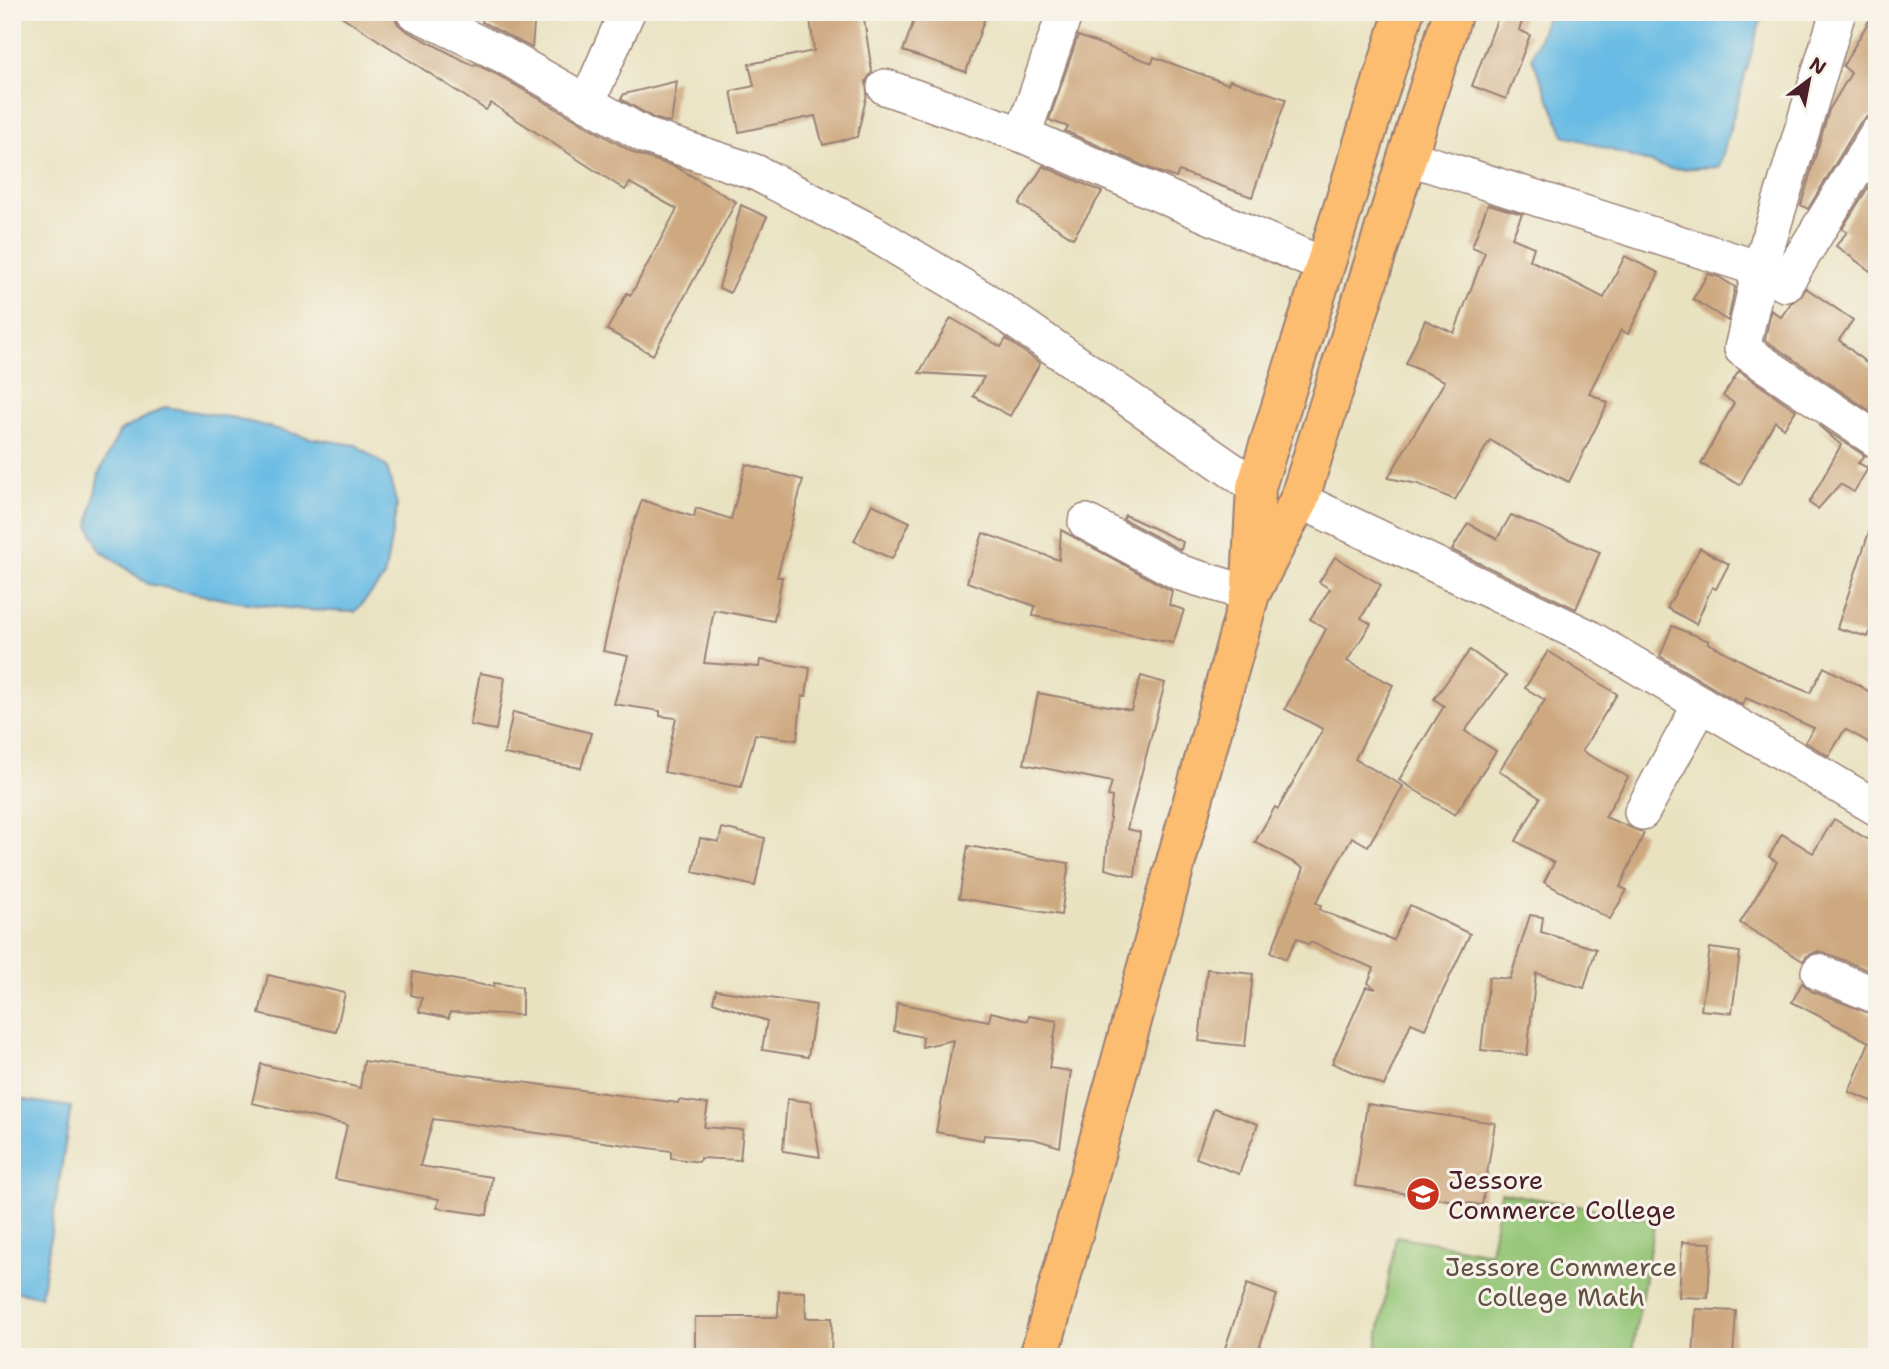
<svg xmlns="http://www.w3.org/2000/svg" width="1889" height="1369" font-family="'Shantell Sans',sans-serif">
	<rect width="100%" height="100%" fill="#f7f3e8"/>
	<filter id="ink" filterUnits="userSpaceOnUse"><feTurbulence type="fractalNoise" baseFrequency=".0143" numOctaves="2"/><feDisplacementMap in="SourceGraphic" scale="14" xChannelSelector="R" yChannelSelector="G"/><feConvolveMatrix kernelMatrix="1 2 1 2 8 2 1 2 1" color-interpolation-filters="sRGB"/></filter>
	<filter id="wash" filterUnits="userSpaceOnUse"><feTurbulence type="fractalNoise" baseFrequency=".00686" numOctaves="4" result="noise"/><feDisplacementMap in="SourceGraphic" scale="28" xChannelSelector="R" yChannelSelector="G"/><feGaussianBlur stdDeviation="1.57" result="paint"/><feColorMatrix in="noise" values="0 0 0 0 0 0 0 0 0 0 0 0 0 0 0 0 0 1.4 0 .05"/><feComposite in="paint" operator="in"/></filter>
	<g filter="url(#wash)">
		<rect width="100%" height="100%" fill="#e9e2c1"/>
		<path fill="#93c575" stroke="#6e7250" stroke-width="2" d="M1501,1192L1655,1220L1631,1357H1375L1396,1236L1490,1253Z"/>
		<g fill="#68bbe4" stroke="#596d88" stroke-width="2">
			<path d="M1549,12H1763L1719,167L1670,169L1564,135L1532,58Z"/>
			<path d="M165,407L235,418L310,438L356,445L387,467L397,506L384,578L355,612L305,610L232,601L148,584L100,550L89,525L99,473L120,431Z"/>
			<path d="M12,1098L71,1107L41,1296L12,1291Z"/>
		</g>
		<g id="blocks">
			<g fill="#cea980">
				<path d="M335,12H391L398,24L405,30L474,66L475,64L494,73L636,154L676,167L736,202L653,355L607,330L627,293L631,295L677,209L630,183L625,190L491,103L486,110Z"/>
				<path d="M483,12H535L532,48L482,22Z"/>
				<path d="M863,12L872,72L866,81L867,94L857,137L823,145L815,116L739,132L731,91L754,86L749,64L814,51L810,18Z"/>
				<path d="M917,12H987L966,72L903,51Z"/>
				<path d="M1500,12H1526L1519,30L1530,35L1506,99L1472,86Z"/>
				<path d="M1874,12H1877V114L1867,117L1860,123L1808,209L1801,205L1829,110L1851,73L1843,66Z"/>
				<path d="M1078,36L1152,63L1154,57L1228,84L1230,80L1286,99L1252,197L1179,171L1176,178L1156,171L1065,131L1068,127L1049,120Z"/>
				<path d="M677,81L671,123L654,118L621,99L624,94Z"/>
				<path d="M1043,166L1102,192L1073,238L1019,204Z"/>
				<path d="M1877,173V276L1836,246L1847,232L1842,229Z"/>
				<path d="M1488,204L1522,214L1512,238L1534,247L1530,260L1604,298L1625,256L1659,273L1628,334L1621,330L1589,393L1608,403L1569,482L1527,462L1490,440L1455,500L1418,484L1388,478L1445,381L1406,364L1425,320L1454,333L1485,252L1472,247Z"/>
				<path d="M741,205L767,217L730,293L719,288Z"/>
				<path d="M1708,274L1719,277L1735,287L1728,321L1693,299Z"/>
				<path d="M1806,288L1853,320L1839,340L1877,372V409L1873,413L1765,340L1771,310L1781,317L1791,303L1802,295Z"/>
				<path d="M951,318L1001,347L1006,339L1040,363L1010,416L973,396L984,377L919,373Z"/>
				<path d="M1739,371L1796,410L1784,428L1775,421L1740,485L1701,464L1734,403L1723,396Z"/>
				<path d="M1818,425L1865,456L1858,463L1868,468L1854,492L1840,484L1818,509L1809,503L1841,445Z"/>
				<path d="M746,464L803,480L777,577H782L774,621L714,610L704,663L759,667L760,660L810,668L806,696H802L797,740L755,734L741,787L664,772L676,718L660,716V711L614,704L628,656L603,651L630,534L642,500L694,517L696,508L731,519Z"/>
				<path d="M872,504L910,522L892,559L854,541Z"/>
				<path d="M1125,515L1183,542L1181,550L1123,519Z"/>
				<path d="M1511,515L1600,552L1576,609L1452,550L1468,523L1497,539Z"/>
				<path d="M1873,520H1877V608L1868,637L1837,628Z"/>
				<path d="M1061,530L1172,591L1169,605L1184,610L1173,643L1033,616L1035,606L967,582L983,533L1059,560Z"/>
				<path d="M1700,548L1729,564L1716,589L1712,587L1696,624L1667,608Z"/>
				<path d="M1335,557L1381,585L1361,618L1371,624L1347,661L1393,685L1355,759L1403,786L1368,846L1352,837L1316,903L1321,905L1320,910L1393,940L1410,905L1470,934L1425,1029L1411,1023L1384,1086L1332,1063L1366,987L1376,989L1368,983L1374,968L1310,942L1309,945L1297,938L1286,959L1271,952L1304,868L1255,842L1275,807L1278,809L1323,729L1285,709L1326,629L1310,619L1330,589L1319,582Z"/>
				<path d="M1672,626L1709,641L1708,643L1772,677L1810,693L1824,667L1862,687L1877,697V747L1845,729L1829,756L1805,742L1814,728L1746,698L1742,705L1660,656Z"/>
				<path d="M1470,650L1506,676L1465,731L1496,751L1455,815L1399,780L1444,706L1434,699Z"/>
				<path d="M1548,651L1617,694L1582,751L1628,777L1605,817L1644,833L1620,887L1627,890L1610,919L1544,882L1554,863L1516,841L1540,798L1499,771L1545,700L1525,688Z"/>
				<path d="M480,673L505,678L496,730L470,725Z"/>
				<path d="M1141,676L1165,683L1127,829L1140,832L1135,877L1105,869L1112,797L1108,796L1112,782L1024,764L1038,693L1131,710Z"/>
				<path d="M513,712L591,733L581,768L504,754Z"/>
				<path d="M1834,819L1877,845V974L1826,953L1816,952L1807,956L1803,961L1740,923L1777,862L1769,857L1782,834L1813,853Z"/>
				<path d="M722,828L765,838L755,886L693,872L700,838L719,842Z"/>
				<path d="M968,846L1069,863L1061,915L959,898Z"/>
				<path d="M1530,915L1543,917L1541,932L1596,949L1584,988L1536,973L1527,1055L1481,1050L1489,977L1510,979Z"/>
				<path d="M1710,948L1740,952L1732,1013L1701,1010Z"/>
				<path d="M1207,969L1253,974L1245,1046L1199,1041Z"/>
				<path d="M413,972L494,987V983L522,987V1015L450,1012L449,1018L419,1012L422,998L411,995Z"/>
				<path d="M268,975L345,993L336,1032L259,1014Z"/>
				<path d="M1802,983L1811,991L1877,1016V1103L1849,1092L1869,1042L1792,1002Z"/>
				<path d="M716,990L816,1005L808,1057L762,1050L767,1021L713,1002Z"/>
				<path d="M897,1003L989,1021L991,1012L1028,1021L1029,1016L1057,1021L1049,1068L1071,1071L1060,1147L1034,1139L984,1135L983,1140L936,1132L953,1040L922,1047L923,1037L894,1031Z"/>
				<path d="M364,1061L678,1103L679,1100L708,1104L704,1127L743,1130L740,1160L700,1158L699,1162L671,1158V1151L433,1119L420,1166L492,1177L487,1215L437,1208L439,1199L335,1179L347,1125L252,1103L261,1064L360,1088Z"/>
				<path d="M787,1099L811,1102L820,1157L783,1151Z"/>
				<path d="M1367,1104L1495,1123L1482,1205L1355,1186Z"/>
				<path d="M1214,1108L1258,1124L1239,1174L1196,1158Z"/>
				<path d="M1682,1242L1711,1243L1708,1298L1679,1297Z"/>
				<path d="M1247,1284L1277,1295L1256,1357H1222Z"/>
				<path d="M779,1291L805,1292L806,1318H832L831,1357H695V1317H778Z"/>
				<path d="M1696,1309L1736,1311L1733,1357H1693Z"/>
			</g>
		</g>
	</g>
	<g filter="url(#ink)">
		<use href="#blocks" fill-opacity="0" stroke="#9a8076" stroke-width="2"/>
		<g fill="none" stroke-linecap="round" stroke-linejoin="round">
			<g stroke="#9a8076" stroke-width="38">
				<g id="minor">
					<path d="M414,12L503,55L646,136L755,172L873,233L988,302L1256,487"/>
					<path d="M1065,12L1023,135L1325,266"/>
					<path d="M1838,12L1760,269L1742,349L1877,440"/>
					<path d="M885,87L1023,135"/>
					<path d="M587,103L627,12"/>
					<path d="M1407,157L1760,269L1785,284L1877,134"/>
					<path d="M1299,500L1586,636L1877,808"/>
					<path d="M1086,522L1181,573L1250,594"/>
					<path d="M1642,812L1701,704"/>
					<path d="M1819,972L1877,996"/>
				</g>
			</g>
			<g stroke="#9a8076" stroke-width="42">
				<g id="trunk">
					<path d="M1251,582L1256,487L1404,12"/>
					<path d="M1039,1357L1250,594L1299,500L1453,12"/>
				</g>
			</g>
			<use href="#minor" stroke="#fff" stroke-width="35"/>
			<use href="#trunk" stroke="#fcbd6f" stroke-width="38"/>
		</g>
	</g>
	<defs>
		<g id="university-disc" transform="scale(1.75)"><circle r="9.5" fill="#c8321e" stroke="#f7f3e8"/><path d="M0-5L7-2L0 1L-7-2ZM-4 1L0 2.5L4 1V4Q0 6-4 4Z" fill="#fff"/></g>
	</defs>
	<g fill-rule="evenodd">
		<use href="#university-disc" x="1423" y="1194"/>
	</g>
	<g text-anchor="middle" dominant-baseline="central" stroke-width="6" stroke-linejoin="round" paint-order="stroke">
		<g font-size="26" fill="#4a1f2b" stroke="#f7f3e8" text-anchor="start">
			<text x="1448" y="1179">Jessore<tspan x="1448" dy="30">Commerce College</tspan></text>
		</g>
		<g font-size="26" fill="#605141" stroke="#f7f3e8">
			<text x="1561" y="1266">Jessore Commerce<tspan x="1561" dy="30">College Math</tspan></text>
		</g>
	</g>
	<rect width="1889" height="1369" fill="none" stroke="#f7f3e8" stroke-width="42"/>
	<g transform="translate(1809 80) rotate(32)" stroke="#f7f3e8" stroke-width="5" paint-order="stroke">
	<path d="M0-5L12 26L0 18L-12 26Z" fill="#4a1f2b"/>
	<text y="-10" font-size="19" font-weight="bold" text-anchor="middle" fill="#4a1f2b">N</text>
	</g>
</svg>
